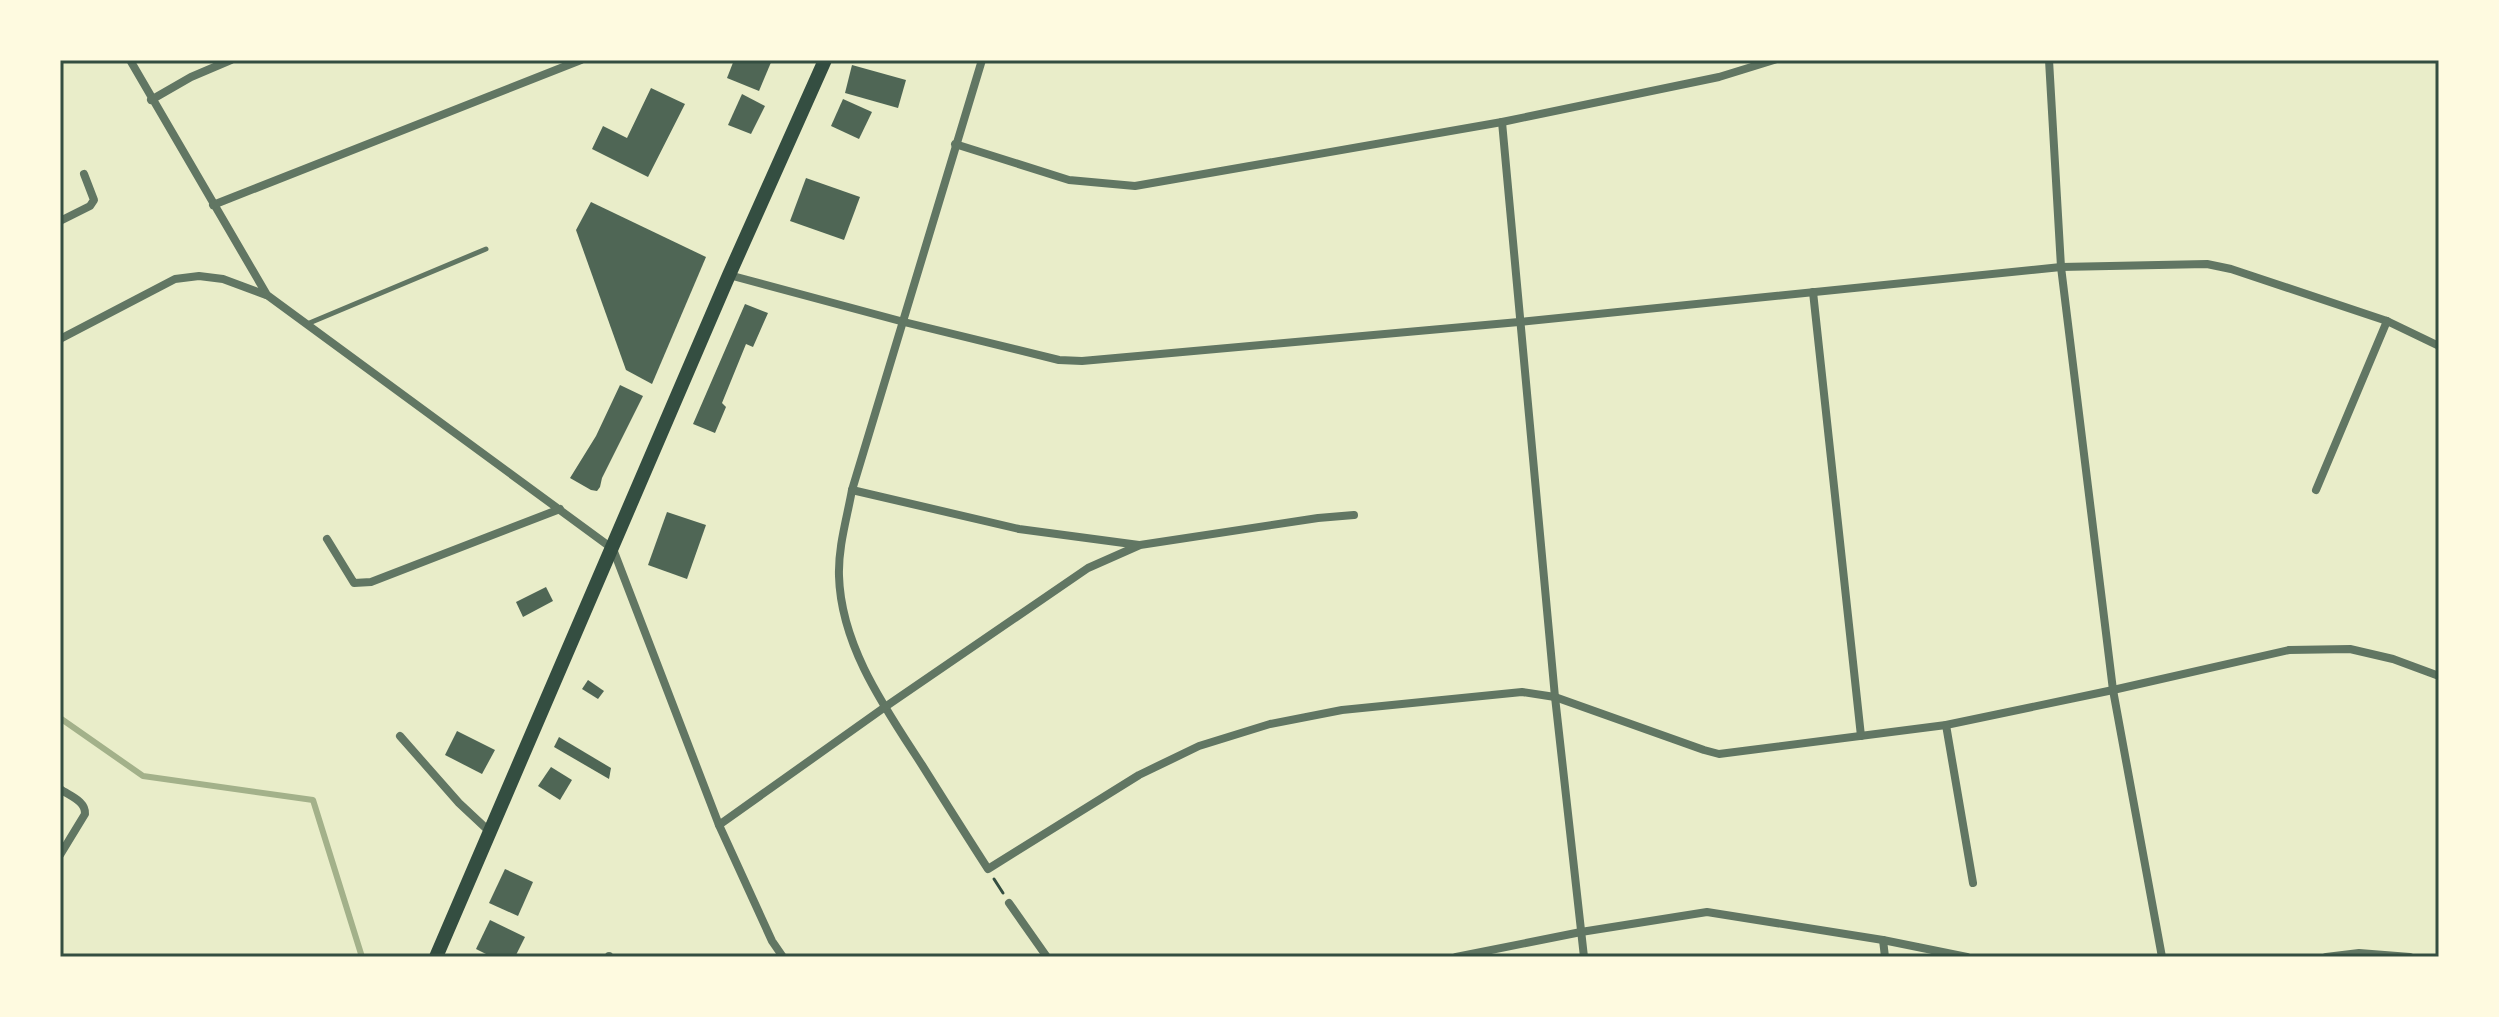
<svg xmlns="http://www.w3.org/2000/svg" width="2499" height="1017" font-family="'Fira Sans',sans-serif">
	<rect width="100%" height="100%" fill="#e9edc9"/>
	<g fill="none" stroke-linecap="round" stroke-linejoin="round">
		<path stroke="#a3b18a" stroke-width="6" d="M60,718L143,776L313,800L362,957"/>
	</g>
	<g fill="#4f6655">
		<path d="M734,60H772L759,91L727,78Z"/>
		<path d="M852,65L906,80L898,108L845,93Z"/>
		<path d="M651,88L685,104L648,177L592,149L603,126L627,138Z"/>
		<path d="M742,94L765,106L751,134L728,125Z"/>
		<path d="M843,99L872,112L859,139L831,126Z"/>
		<path d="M806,178L860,197L844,240L790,221Z"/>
		<path d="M591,202L706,257L652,384L626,370L576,230Z"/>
		<path d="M745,304L768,313L753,347L746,344L722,403L726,407L715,433L693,424Z"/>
		<path d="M620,385L643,396L602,478L600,487L597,491L591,490L570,478L596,436Z"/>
		<path d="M667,512L706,525L687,579L648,565Z"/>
		<path d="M546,587L553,601L523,617L516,602Z"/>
		<path d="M588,680L604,691L598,699L582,689Z"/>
		<path d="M457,731L495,750L482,774L445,755Z"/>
		<path d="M559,737L611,768L609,779L554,747Z"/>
		<path d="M551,767L572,780L560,800L538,786Z"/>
		<path d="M505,869L533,882L518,916L489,903Z"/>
		<path d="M490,920L525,937L515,957H492L476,949Z"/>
	</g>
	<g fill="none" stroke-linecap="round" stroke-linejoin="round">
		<path stroke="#344e41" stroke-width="3" d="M994,879L1003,893"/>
		<path stroke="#617663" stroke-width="5" d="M307,324L486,249"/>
		<g stroke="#617663" stroke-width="8">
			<path d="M130,60L267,295L613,549L719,825L772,941L783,957"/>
			<path d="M982,60L852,490C847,518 838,547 839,576C841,646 885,708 922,765C944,800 966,835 988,869L1139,775L1199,746L1270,724L1342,710L1522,692L1555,697L1704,750L1719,754L1946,725L2113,690L2289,650L2350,649L2393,659L2439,676"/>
			<path d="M2049,60L2061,267L2113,690L2162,957"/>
			<path d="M151,100L191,77L231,60"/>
			<path d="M1502,122L1555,697L1584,957"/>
			<path d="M955,144L1069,180L1135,186L1502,122L1719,77L1774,60"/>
			<path d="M213,205L581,60"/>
			<path d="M60,221L90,206L94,200L84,174"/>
			<path d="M729,275L904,322L1059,360L1082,361L1519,322L2061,267L2207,264L2231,269L2387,321L2439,346"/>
			<path d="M1813,292L1861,736"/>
			<path d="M60,339L175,279L199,276L223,279L266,295"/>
			<path d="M852,490L1019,529L1139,545"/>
			<path d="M2316,490L2387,321"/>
			<path d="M327,539L354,583L371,582L560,509"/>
			<path d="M1946,725L1973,883"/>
			<path d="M400,736L459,803L490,832"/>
			<path d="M60,789C70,796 86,801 85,814L60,855"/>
			<path d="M719,825L885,707L1088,568L1140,545L1318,518L1354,515"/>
			<path d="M1009,903L1047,957"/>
			<path d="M1883,940L1885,957"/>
			<path d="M609,956V957"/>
			<path d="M1456,957L1581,932L1707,912L1883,940L1967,957"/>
			<path d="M2326,957L2359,953L2410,957"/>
		</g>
		<path stroke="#344e41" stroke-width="14" d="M436,957L729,275L825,60"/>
	</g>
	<rect width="2499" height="1017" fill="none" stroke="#fefae0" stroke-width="124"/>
	<rect x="62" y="62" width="2375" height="893" fill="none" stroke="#344e41" stroke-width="3"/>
</svg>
